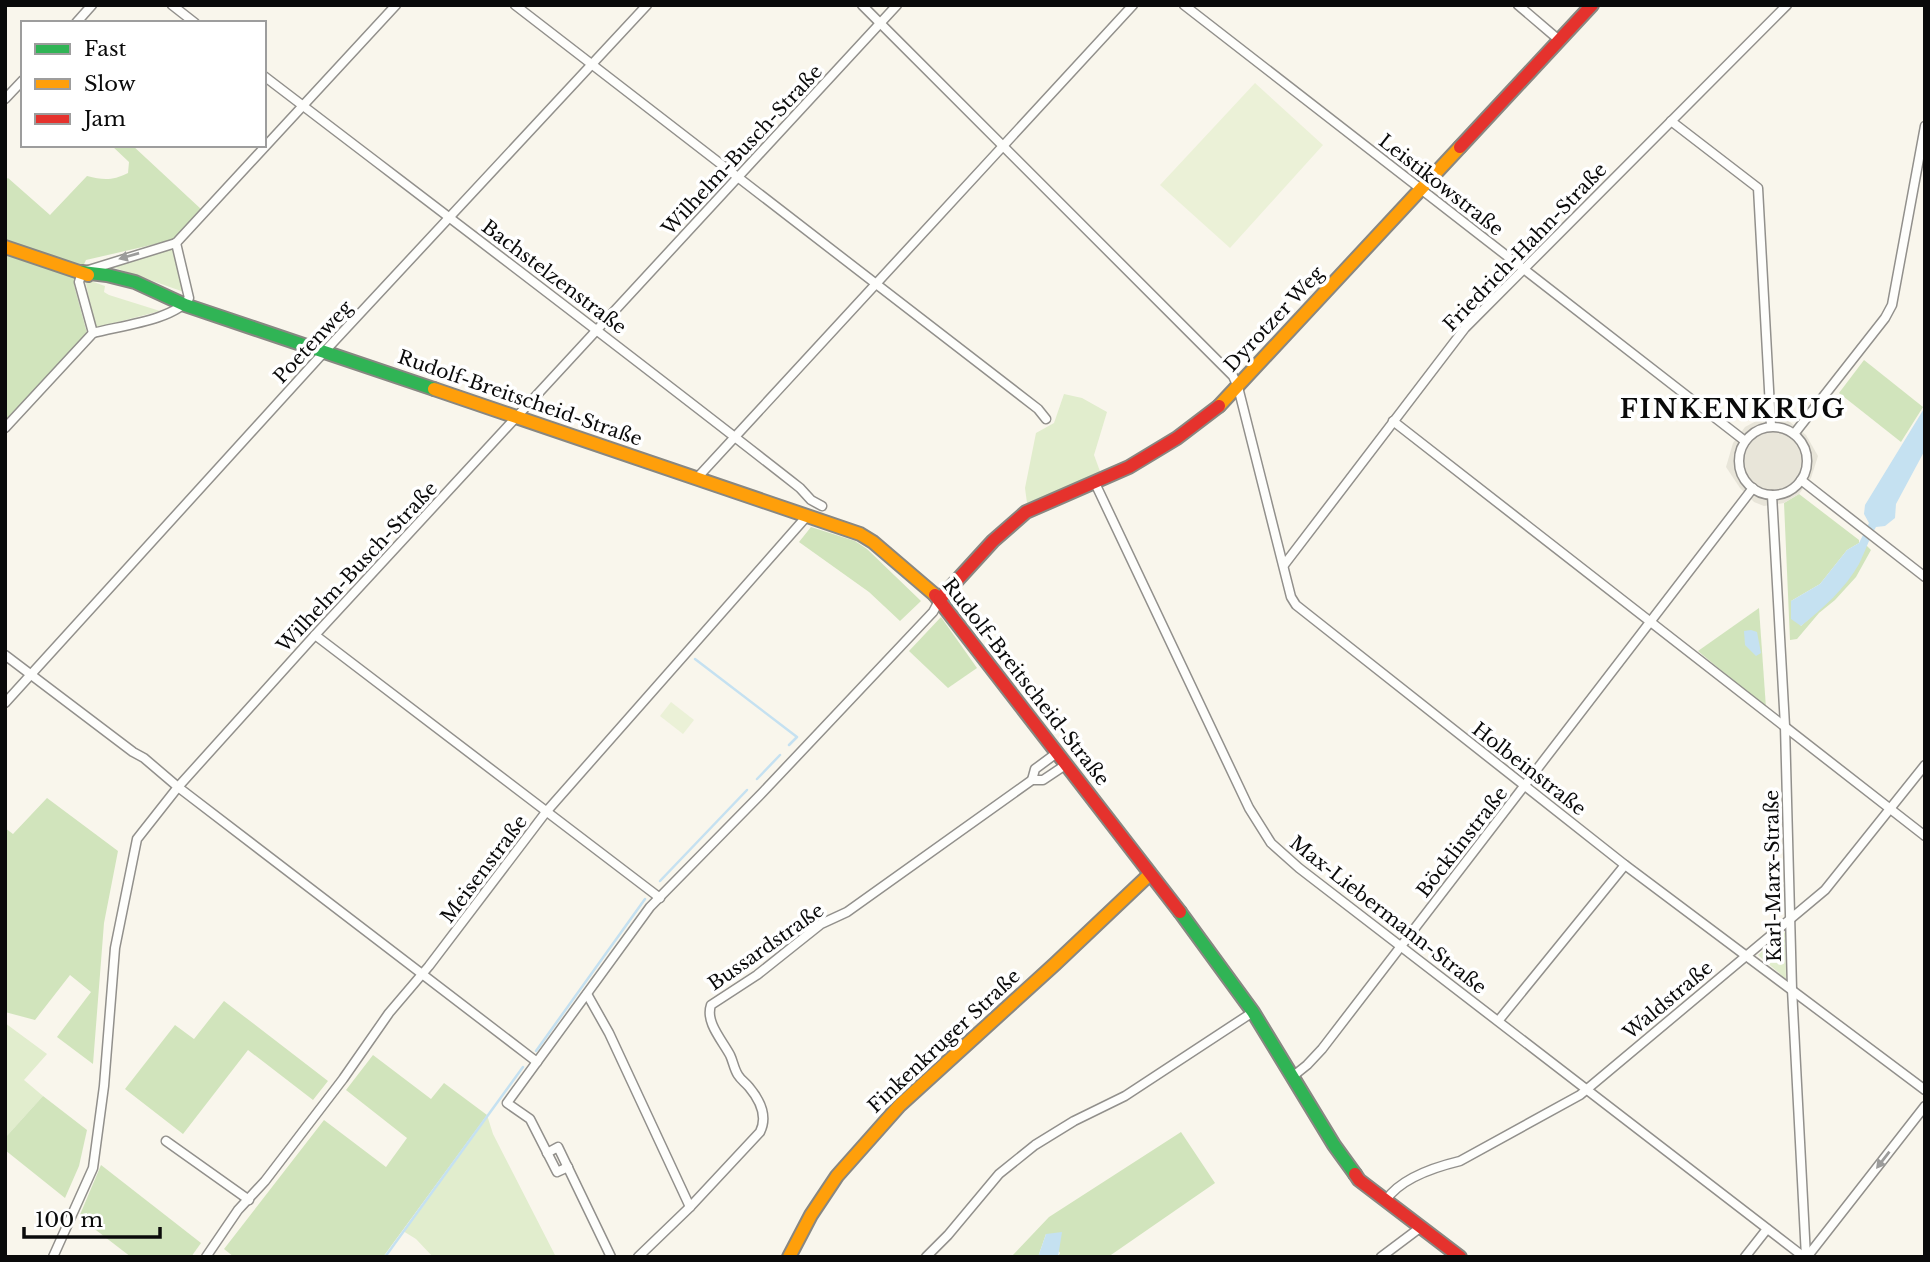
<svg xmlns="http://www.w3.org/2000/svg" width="1930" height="1262" font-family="'Libre Baskerville',serif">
	<rect width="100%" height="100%" fill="#f9f6ec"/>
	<g fill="#e1edcd">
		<path d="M174,245L184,292L107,265Z"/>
		<path d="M85,279L105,286L104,292L109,295L160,311L95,328Z"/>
		<path d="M1064,394L1082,398L1107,412L1094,455L1101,474L1027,503L1025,488L1036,433L1054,423Z"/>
		<path d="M1785,932L1786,978V979L1758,955Z"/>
		<path d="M5,1023L47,1054L24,1080L43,1096L5,1138Z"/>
		<path d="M487,1115L493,1134L556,1257H433L416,1239L403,1231Z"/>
	</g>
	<g fill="#d1e4bc">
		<path d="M111,145H132L202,210L173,240L86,260L74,285L87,333L5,425V180L8,178L50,215L87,176C103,180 112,181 128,173L129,162Z"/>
		<path d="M1864,360L1923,407L1901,442L1839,393Z"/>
		<path d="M1799,494L1859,540V543L1847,550L1820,584L1791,601L1801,626C1828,602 1853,581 1866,545L1871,550L1856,577L1835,600L1819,613L1797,639L1790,640L1784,503Z"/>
		<path d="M811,527L855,541L867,549L921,601L900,621L869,592L799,542Z"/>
		<path d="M1759,608L1766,708L1698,651Z"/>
		<path d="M941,617L977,668L948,688L909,651Z"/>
		<path d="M47,798L118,851L104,923L93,1064L57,1037L91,992L70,975L35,1020L5,1012V828L13,834Z"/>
		<path d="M224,1001L328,1081L313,1100L248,1050L183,1134L125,1089L175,1025L194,1039Z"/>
		<path d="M373,1055L431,1099L444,1083L487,1115L383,1257H234L224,1249L324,1120L386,1167L407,1138L346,1090Z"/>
		<path d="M43,1096L87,1130L79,1166L65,1198L5,1150V1138Z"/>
		<path d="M1181,1132L1215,1183L1108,1257H1058L1060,1253L1046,1234L1038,1257H1011L1049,1217Z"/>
		<path d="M101,1165L201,1243L191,1257H131L79,1217Z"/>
	</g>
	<g fill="#ebf1d7">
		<path d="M1255,83L1323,145L1230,248L1160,185Z"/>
		<path d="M671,702L694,720L683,734L660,716Z"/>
	</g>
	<path fill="#e8e5d9" d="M1780,418L1790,422L1806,435L1818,456L1811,478L1799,494L1784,503L1764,506L1754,502L1740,488L1726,467L1733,443L1745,427L1760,419Z"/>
	<g fill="#c5e1f1">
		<path d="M1925,407V450L1896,504L1895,518L1885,526L1876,527C1869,539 1865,552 1859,564C1845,589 1823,608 1801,626L1791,619V601L1820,584L1847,550L1859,543L1869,523L1864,514L1865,505Z"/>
		<path d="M1751,630L1757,632L1761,653L1756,656L1745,645L1744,631Z"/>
		<path d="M1062,1232L1058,1257H1038L1046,1234Z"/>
	</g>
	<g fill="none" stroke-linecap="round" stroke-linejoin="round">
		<g stroke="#c5e1f1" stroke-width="2.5">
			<path d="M695,659L797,737L789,745"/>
			<path d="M757,779L780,755"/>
			<path d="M660,881L747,790"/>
			<path d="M536,1051L645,899"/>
			<path d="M385,1257L523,1067"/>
		</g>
		<g stroke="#92908c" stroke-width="11">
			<g id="street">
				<path d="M172,5L195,23"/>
				<path d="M515,5L1038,409L1046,419"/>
				<path d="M862,5L1233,376L1238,387L1291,597L1296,605L1625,865L1925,1090"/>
				<path d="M1184,5L1745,441"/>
				<path d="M1518,5L1559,40"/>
				<path d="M76,23L92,5"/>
				<path d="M264,76C443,213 623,349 800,488L811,500L822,506"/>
				<path d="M5,99L23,80"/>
				<path d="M1671,121L1758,188L1771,426"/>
				<path d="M176,243L396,5"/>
				<path d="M93,333C118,326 175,320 189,298L176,243"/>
				<path d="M93,333L79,282L82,272L176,243"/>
				<path d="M1393,421L1925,836"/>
				<circle cx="1773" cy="461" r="34"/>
				<path d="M5,428L93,333"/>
				<path d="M1794,434L1885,318L1892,305L1925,126"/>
				<path d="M697,478L1133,5"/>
				<path d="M1801,480L1925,577"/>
				<path d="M1095,483L1249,808L1271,843L1299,868L1804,1257"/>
				<path d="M1772,495L1785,726L1792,989L1806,1257"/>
				<path d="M1284,565L1465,328L1787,5"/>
				<path d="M315,635L660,898"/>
				<path d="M5,655L133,752L144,758L178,787L537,1062"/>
				<path d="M5,703L325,351L647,5"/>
				<path d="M1032,780L1035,769L1058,752"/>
				<path d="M587,994L609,1033L690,1207"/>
				<path d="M1499,1020L1625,865"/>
				<path d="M1292,1077L1307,1065L1322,1049L1753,488"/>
				<path d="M166,1141L249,1200"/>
				<path d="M547,1153L558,1147L611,1257"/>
				<path d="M568,1167L557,1172L530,1119L507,1103L650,907L762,793L933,612L940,599"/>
				<path d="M1386,1200C1401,1178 1435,1167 1460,1161L1580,1095L1825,890L1925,765"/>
				<path d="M53,1257L93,1168L104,1086L115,948L137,839L178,787L315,635L897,5"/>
				<path d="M206,1257L238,1210L265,1181L343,1079L389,1013L429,966L546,812L807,516"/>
				<path d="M638,1257L690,1207L760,1132C768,1116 759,1099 749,1087C745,1082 741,1080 738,1075C734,1069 733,1061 730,1055C722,1040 705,1022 711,1005L757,975L821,924L847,912L1032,780H1043L1067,764"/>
				<path d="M926,1257L948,1235L999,1174L1035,1145L1074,1121L1125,1096L1253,1012"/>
				<path d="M1381,1257L1421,1227"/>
				<path d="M1745,1257L1767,1229"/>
				<path d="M1807,1257L1925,1106"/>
			</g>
		</g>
		<g stroke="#888782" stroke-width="16">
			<g id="fast">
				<path d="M82,272L107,275L135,282L185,305L434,389"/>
				<path d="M1180,912L1253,1012L1334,1145L1355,1174"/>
			</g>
		</g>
		<g stroke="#888782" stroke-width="16">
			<g id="slow">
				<path d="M5,247L88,275"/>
				<path d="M434,389L860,534L873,542L935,595"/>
				<path d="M1219,406L1460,147"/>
				<path d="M789,1257L811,1215L837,1176L900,1105L1055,964L1150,874"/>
			</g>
		</g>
		<g stroke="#888782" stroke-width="16">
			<g id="jam">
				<path d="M1460,147L1592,5"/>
				<path d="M935,595L1180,912"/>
				<path d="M940,599L993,541L1026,512L1129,467L1177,438L1219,406"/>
				<path d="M1355,1174L1359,1180L1460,1257"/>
			</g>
		</g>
		<use href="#street" stroke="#fefefc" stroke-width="8"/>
		<use href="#fast" stroke="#30b455" stroke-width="12"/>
		<use href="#slow" stroke="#ff9f0a" stroke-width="12"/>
		<use href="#jam" stroke="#e5322d" stroke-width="12"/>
	</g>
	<defs><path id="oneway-solid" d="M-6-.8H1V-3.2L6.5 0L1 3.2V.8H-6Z" transform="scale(1.75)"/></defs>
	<g fill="#9c9c9b">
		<use href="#oneway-solid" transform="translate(129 256) rotate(164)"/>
		<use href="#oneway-solid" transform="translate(1883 1160) rotate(128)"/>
	</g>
	<g text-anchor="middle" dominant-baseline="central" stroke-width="7" stroke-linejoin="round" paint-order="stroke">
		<g font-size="19" fill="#0a0a0a" stroke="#fff">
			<text transform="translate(742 150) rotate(-47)">Wilhelm-Busch-Straße</text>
			<text transform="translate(1441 185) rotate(38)">Leistikowstraße</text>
			<text transform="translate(1525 247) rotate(-46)">Friedrich-Hahn-Straße</text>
			<text transform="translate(554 277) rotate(37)">Bachstelzenstraße</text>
			<text transform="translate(1274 319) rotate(-47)">Dyrotzer Weg</text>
			<text transform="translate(313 342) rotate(-47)">Poetenweg</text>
			<text transform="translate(520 398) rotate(19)">Rudolf-Breitscheid-Straße</text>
			<text transform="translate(357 567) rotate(-47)">Wilhelm-Busch-Straße</text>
			<text transform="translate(1026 682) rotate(52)">Rudolf-Breitscheid-Straße</text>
			<text transform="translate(1529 769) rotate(38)">Holbeinstraße</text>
			<text transform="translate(1462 842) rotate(-52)">Böcklinstraße</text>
			<text transform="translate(484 869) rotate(-53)">Meisenstraße</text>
			<text transform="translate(1773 876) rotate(-91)">Karl-Marx-Straße</text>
			<text transform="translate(1388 915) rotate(38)">Max-Liebermann-Straße</text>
			<text transform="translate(766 947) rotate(-35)">Bussardstraße</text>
			<text transform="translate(1668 1000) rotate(-40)">Waldstraße</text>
			<text transform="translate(944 1041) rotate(-43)">Finkenkruger Straße</text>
		</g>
		<g font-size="26" font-weight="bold" letter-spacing="2" fill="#0a0a0a" stroke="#fff">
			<text x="1733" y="409">FINKENKRUG</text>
		</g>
	</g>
	<rect width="1930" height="1262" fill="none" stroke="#0a0a0a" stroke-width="14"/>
	<rect x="21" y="21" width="245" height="126" fill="#ffffff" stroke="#9d9d9d" stroke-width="2"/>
	<rect x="35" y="44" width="35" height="10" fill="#30b455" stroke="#9d9d9d" stroke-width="2"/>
	<text x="84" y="56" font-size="21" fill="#0a0a0a">Fast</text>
	<rect x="35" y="79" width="35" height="10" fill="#ff9f0a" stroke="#9d9d9d" stroke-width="2"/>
	<text x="84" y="91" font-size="21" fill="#0a0a0a">Slow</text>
	<rect x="35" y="114" width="35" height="10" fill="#e5322d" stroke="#9d9d9d" stroke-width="2"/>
	<text x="84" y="126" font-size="21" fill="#0a0a0a">Jam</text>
	<path d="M24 1227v10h136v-10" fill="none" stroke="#0a0a0a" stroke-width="3.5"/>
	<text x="35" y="1227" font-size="21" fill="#0a0a0a" stroke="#ffffff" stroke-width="5" paint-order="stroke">100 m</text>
</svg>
